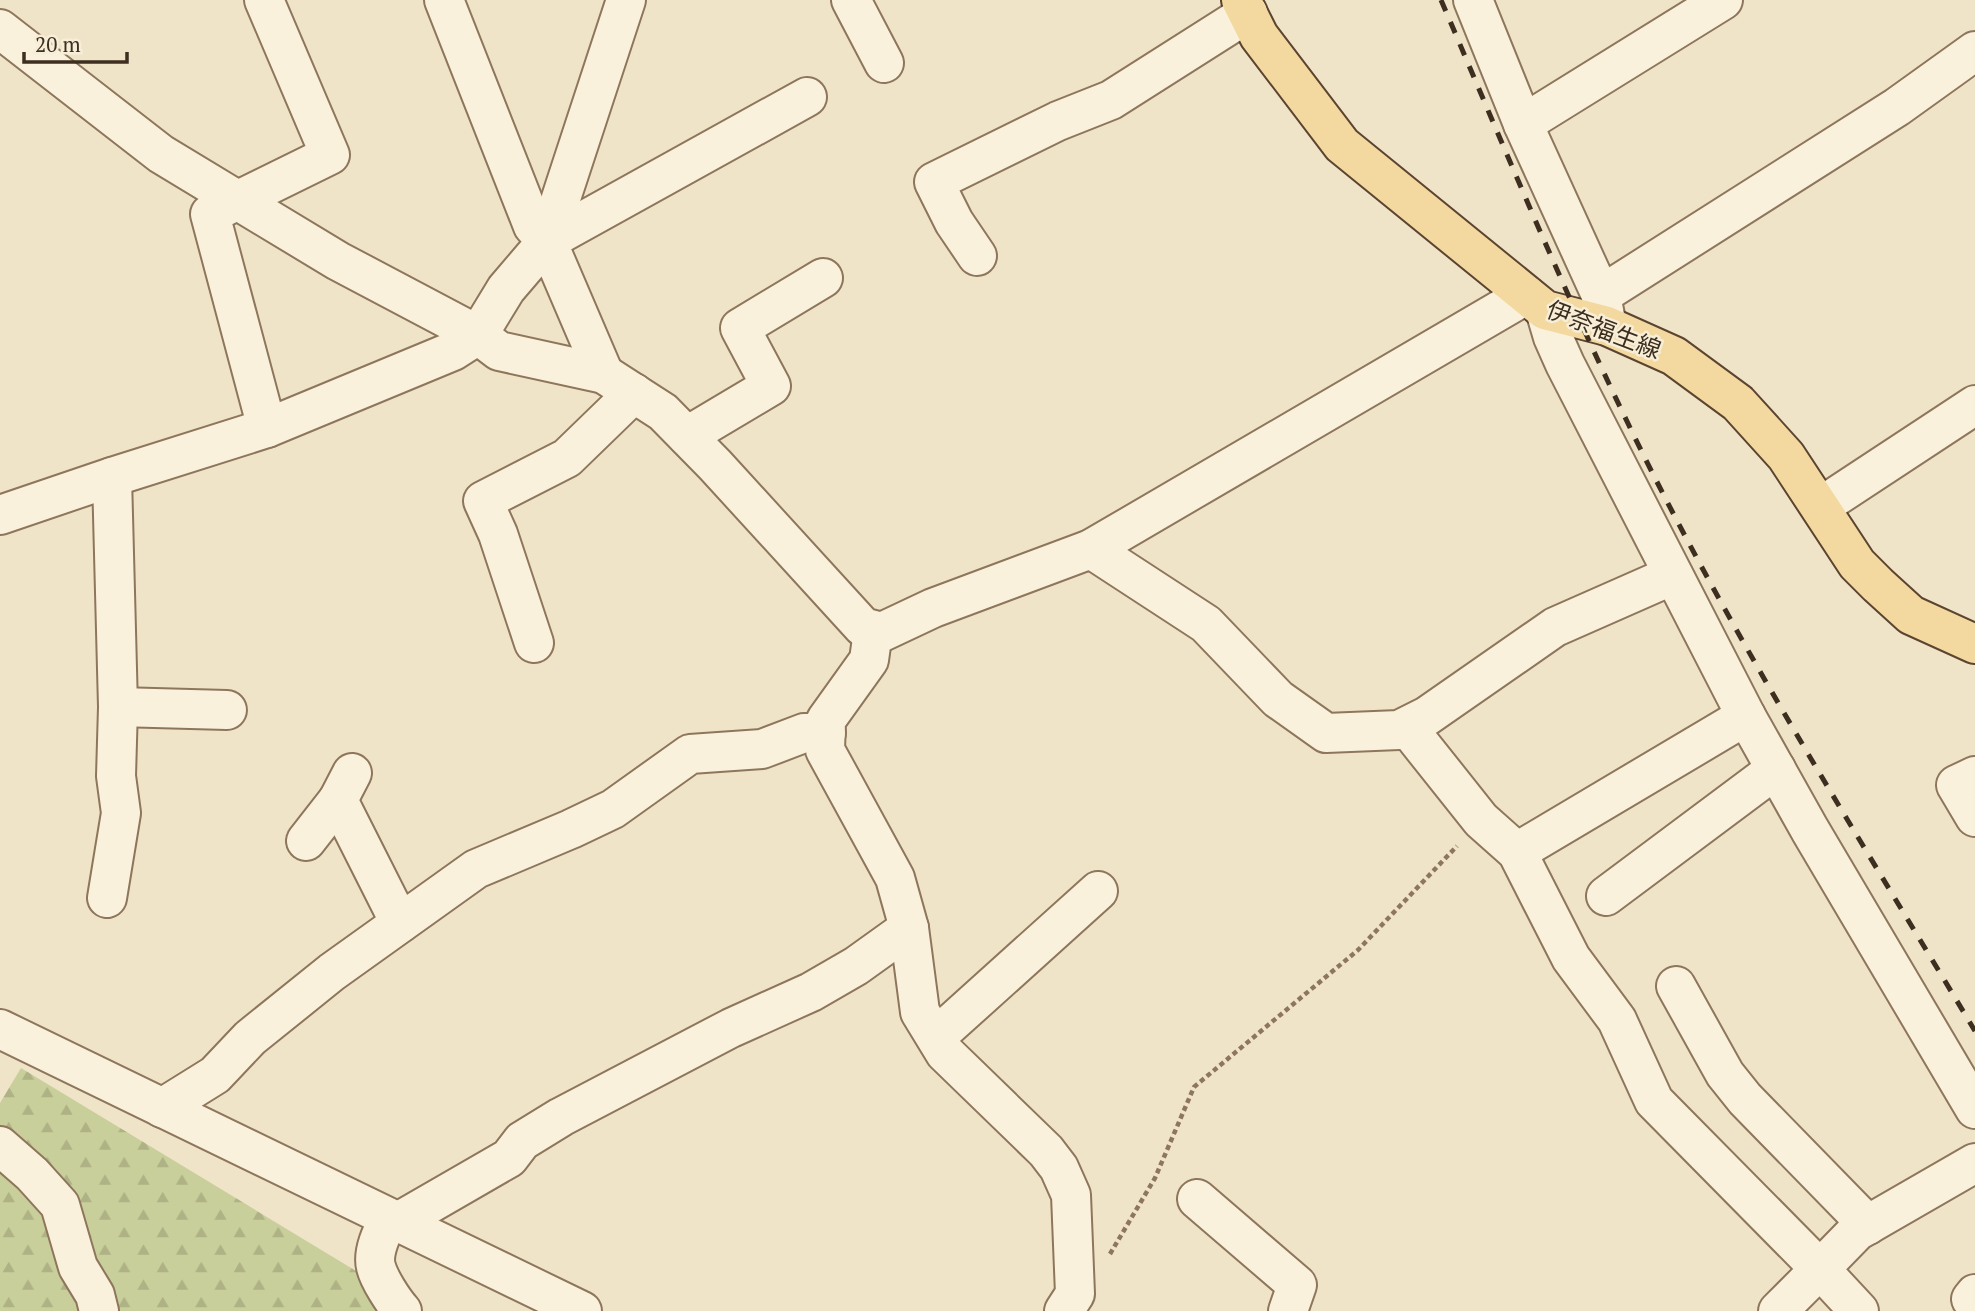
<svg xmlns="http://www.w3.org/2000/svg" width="1975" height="1311" font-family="'PT Serif','Noto Sans JP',serif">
	<defs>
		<pattern id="forest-firs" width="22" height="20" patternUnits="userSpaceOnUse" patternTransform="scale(1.75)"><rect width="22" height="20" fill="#c9cf9b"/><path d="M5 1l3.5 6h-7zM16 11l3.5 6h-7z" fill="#aeb285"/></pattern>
	</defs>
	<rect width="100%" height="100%" fill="#f0e4c8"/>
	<path fill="url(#forest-firs)" d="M21,1068L404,1300L407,1311H0V1103Z"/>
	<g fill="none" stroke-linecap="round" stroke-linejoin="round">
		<g stroke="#8d765c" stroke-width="42">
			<g id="minor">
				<path d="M264,0L330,155L210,214L267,428"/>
				<path d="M444,0L533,226L547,241L604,374"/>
				<path d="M851,0L884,63"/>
				<path d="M1473,0L1523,124L1601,295"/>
				<path d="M0,29L161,154L338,261L478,335L499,351L604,374L663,412L715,465L863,627L882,632L933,608L1091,549L1526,295"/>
				<path d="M1523,124L1723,0"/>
				<path d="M547,241L626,0"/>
				<path d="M977,256L954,222L934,182L1058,121L1111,100L1248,13"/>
				<path d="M1545,310L1553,337L1565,364L1746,716L1810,830L1975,1109"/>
				<path d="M1607,326L1601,295L1897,107L1975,51"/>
				<path d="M687,436L771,386L740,328L823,278"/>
				<path d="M1820,507L1975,405"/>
				<path d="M0,515L112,477L267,428L453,351L478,335L506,289L547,241L807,97"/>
				<path d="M1091,549L1206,624L1278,699L1326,733L1399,730L1427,716L1555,627L1673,575"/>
				<path d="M873,631L869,660L826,720L825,750L895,878L909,928L920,1012L945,1053L1046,1151L1059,1168L1071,1195L1075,1294L1064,1311"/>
				<path d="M534,643L498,534L483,501L567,458L634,393"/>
				<path d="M118,707L227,710"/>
				<path d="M1407,727L1481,820L1517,852L1571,958L1617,1020L1654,1101L1820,1269L1778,1311"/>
				<path d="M352,773L338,800L400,923"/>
				<path d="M1975,776L1956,785L1975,817"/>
				<path d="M306,841L338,800"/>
				<path d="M1517,852L1746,716"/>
				<path d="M1606,896L1776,769"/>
				<path d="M107,898L121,813L116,776L118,707L112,477"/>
				<path d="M1676,986L1725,1074L1745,1099L1868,1225"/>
				<path d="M0,1029L582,1311"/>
				<path d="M936,1037L1098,891"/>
				<path d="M162,1108L215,1075L250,1038L332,972L476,869L571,829L613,809L690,754L762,749L804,733H826"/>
				<path d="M0,1146L32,1174L60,1205L78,1267L95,1295L99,1311"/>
				<path d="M1197,1199L1297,1285L1288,1311"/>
				<path d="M389,1218C382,1232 372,1252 376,1267C379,1279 393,1301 402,1311"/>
				<path d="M398,1222L509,1158L522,1141L561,1117L731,1028L811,992L856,966L909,928"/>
				<path d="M1971,1299L1975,1294"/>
				<path d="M1859,1311L1820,1269L1857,1231L1975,1163"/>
			</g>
		</g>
		<g stroke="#5b4430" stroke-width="42">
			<path id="major" d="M1241,0L1259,36L1342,145L1545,310L1607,326L1674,356L1738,403L1786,456L1857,564L1878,585L1911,615L1975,644"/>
		</g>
		<path stroke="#8d765c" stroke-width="4.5" stroke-dasharray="5 3.5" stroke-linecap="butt" d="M1110,1254L1155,1178L1194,1087L1358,950L1457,846"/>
		<use href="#minor" stroke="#faf1dc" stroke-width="38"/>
		<use href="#major" stroke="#f3d9a0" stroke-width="38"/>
		<path stroke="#3d2e20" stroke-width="5" stroke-dasharray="12 12" stroke-linecap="butt" d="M1441,0C1510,161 1577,324 1656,480C1752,669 1866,849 1975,1031"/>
	</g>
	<g text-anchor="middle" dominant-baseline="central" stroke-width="5" stroke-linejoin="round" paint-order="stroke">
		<g font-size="24" fill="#3d2e20" stroke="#f7eed8">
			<text transform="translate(1604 329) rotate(21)">伊奈福生線</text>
		</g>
	</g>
	<path d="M24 52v10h103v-10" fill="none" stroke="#3d2e20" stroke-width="3.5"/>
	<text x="35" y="52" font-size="21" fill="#3d2e20" stroke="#f7eed8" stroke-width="5" paint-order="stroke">20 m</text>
</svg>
